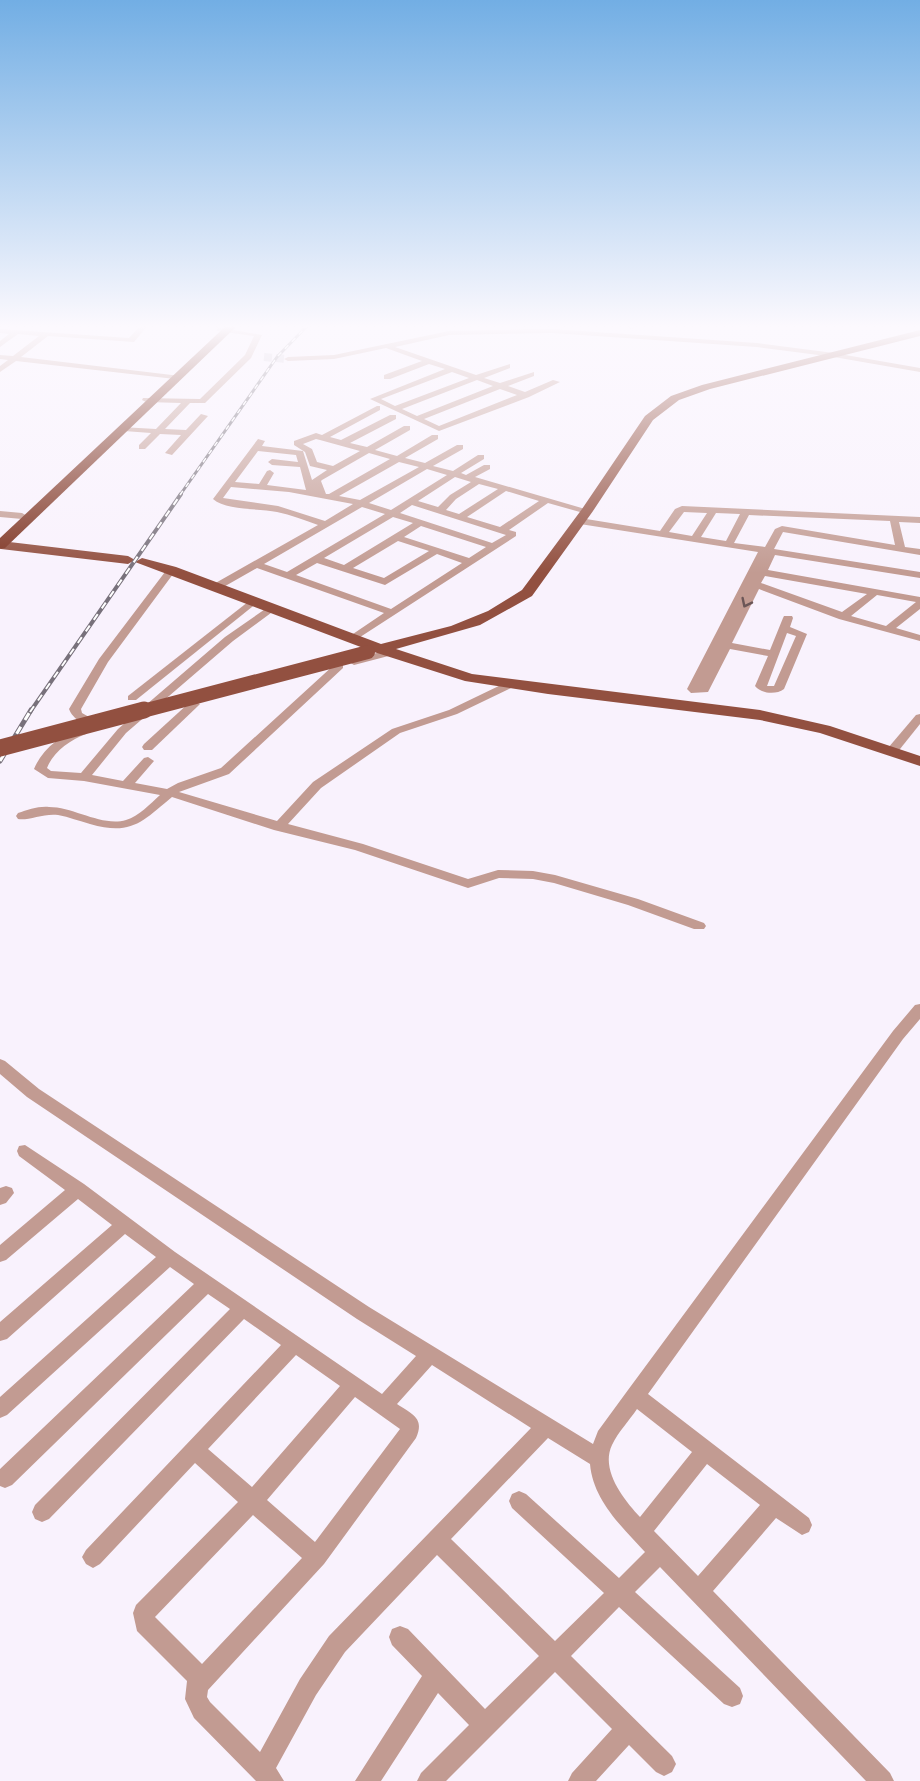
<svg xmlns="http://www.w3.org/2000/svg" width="920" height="1781" font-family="Raleway,sans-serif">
	<rect width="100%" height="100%" fill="#f9f2fd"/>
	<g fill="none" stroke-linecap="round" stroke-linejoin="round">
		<path stroke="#cec7d2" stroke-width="8" stroke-dasharray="8 4" stroke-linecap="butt" d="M264,357L288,359"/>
		<g fill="#c29b92" fill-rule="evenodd">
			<path d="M142,324H149L134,342L48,336L21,357L172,375H175V379L16,361L0,372V366L8,360L0,359V355L13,356L39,336L18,334L0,347V341L9,334L0,333V329L129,338Z"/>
			<path d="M617,324H642L631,329Z"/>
			<path d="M217,327L262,335L251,358L205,403H190L165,429L186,430L201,414L208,416L172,455L165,453L181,435L160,434L145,449H139V445L151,433L124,431L120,429L121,427L156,429L181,403L146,402L142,400L143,398L200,399L245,355L254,336L217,331Z"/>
			<path d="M552,329L757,343L834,353L920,368V372L834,357L757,347L552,333L449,335L395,347L476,375L510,364V368L484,378L500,383L534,372V376L508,386L525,392L553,380L560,382L529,397L439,431L370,399L445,369L429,364L390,379H384V375L422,361L386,348L334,359L288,361L284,359L288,357L334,355L449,331ZM452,372L469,378L395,406L381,399ZM477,380L493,386L417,416L402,409ZM500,389L517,395L439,426L424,419Z"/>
			<path d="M377,406H380V410L330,437L341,440L390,415H396V419L350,443L367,447L404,426H410V430L375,450L397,456L432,435H438V439L405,458L425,463L457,445H463V449L433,466L453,471L478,455H484V459L461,473L466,475L484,465H490V469L475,477L592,511L587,514L548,503L509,530L516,532V536L354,641L349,638L350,636L384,613L257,568L220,589H212V585L318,525C304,520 291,515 277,512C260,508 226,511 213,499L258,439L265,441L262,446L303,451L312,480L327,470L310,466L305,452L294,445V441L316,433L322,435ZM316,439L320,440L360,451L333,466L317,462L312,449L303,444ZM258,451L296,455L298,462L272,459L268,462L272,465L300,467L306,490L267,485L274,473L270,470L267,471L259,484L235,482ZM369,453L390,459L329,494H326L321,481L322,480ZM399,462L419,467L360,500L339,496ZM427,469L447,475L391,510L369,503ZM455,477L471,482L450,495L438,507L418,501ZM479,484L498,489L459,514L446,510L456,499ZM231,487L289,492L353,504L325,521L278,506L223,498ZM506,491L539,501L500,527L467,517ZM412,505L506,535L492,543L400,513ZM362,507L385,514L287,572L264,564ZM393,517L413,523L344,565L324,558ZM421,526L486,547L469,558L404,537ZM398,541L429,551L384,578L353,568ZM437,554L462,563L391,609L296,575L317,563L385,585Z"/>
			<path d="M682,506L920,517V523L899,522L905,547L920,549V555L783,532L774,549L920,572V578L775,555L768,570L920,597V609L896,628L920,635V641L839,619L759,589L732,643L770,650L783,618L784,616H792L793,618L790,627L807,634L784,689C776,695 762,694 755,686L768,656L730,649L708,692L691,693L687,689L758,552L580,524L575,521L580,518L660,531L675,509ZM684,512L707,513L692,536L669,532ZM716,513L740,514L726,541L701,537ZM749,515L890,521L895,545L782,526L775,529L765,547L734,543ZM765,576L867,594L842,612L761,583ZM877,595L916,602L886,626L851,616ZM787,633L796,636L774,686H767Z"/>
			<path d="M0,511L22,513L27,516L22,519L0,517Z"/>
			<path d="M171,567L176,570L108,662L81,709L82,713L103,725L101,727C89,729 73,720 69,709L99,659L168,568Z"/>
			<path d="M253,598L257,599V603L136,700H128V696Z"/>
			<path d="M271,605L275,606V610L233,641L126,733L92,775L123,781L144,758L148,757L154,761L135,783L167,789L178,783L221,768L335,664H343V668L229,774L179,792L277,821L313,782L392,729L449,710L505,683H513V687L457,714L400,733L321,788L288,824L363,844L468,879L498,870L533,871L555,875L638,899L704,923L706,926L704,929H694L628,905L554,883L533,879L499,878L468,888L355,850L274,830L172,797C142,822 131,836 90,824C79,821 69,817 58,815C44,813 28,821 18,819L16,816L18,813C28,810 38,806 49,807C74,807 102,827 126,820C139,816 150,804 160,795L84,781L48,778L34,769C42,749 62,734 82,728L88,732L86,734C70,740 53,752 47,768L51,771L81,773L118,729L225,637Z"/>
			<path d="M392,649L396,650V654L354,665L349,662L350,660Z"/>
			<path d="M194,701L200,704L198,706L152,750H144L142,747L144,744L190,702Z"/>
			<path d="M920,714V724L896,754H888L886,751L888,748L916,715Z"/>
			<path d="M920,1004V1019L903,1039L648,1394L809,1518L812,1525L809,1532L802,1535L776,1518L713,1591L890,1773L894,1781H866L660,1567L635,1592L740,1688L743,1696L740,1704L732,1707L724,1704L619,1607L571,1656L672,1756L676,1764L672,1772L664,1776L656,1772L629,1745L596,1781H568L572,1773L612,1729L555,1672L446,1781H417L421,1773L469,1725L438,1693L381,1781H355L422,1676L392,1645L389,1637L392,1629L400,1626L408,1629L485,1709L539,1656L437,1555L345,1652L316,1695L276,1768L284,1781H256L194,1718L185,1699L187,1681L137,1631L133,1613L136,1605L238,1502L195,1463L100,1564L93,1568L86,1564L82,1557L86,1550L281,1345L244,1319L49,1519L42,1522L35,1519L32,1512L35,1505L230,1309L208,1294L12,1485L5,1488L0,1486V1469L194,1284L170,1267L7,1415L0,1418V1397L156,1257L125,1234L7,1339L0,1341V1322L112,1225L78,1199L6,1260L0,1262V1245L65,1190L19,1156L17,1151L19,1146L25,1145L84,1184L175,1252L382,1394L416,1356L357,1319L27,1097L0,1074V1059L5,1061L39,1089L369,1307L593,1444L598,1431L628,1390L893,1031L915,1005ZM296,1355L340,1386L252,1487L208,1449ZM432,1365L531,1428L329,1636L300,1679L260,1752L210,1702L207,1697L208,1690L324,1564L416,1438C425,1418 412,1414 397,1404ZM355,1397L400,1429L315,1542L267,1500ZM637,1409L692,1452L640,1517C624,1500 600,1470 612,1445C618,1432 629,1421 637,1409ZM548,1438L590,1464C593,1500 622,1527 645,1552L619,1578L526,1494L519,1491L512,1494L509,1501L512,1508L604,1593L555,1641L451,1539ZM707,1464L760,1505L698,1576L654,1531ZM253,1515L302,1558L202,1664L155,1617Z"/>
			<path d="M6,1186L12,1188L14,1193L6,1203L0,1205V1188Z"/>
		</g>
		<g fill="#925040" fill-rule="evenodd">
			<path d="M920,330V336L710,389L679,400L653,420L593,511L532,596L480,625L396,649L472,674L760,710L830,726L920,756V766L820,733L760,720L548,694L465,681L374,652L135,562L142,558L176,567L381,644L451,626L488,611L522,590L582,509L645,416L671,396L702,385Z"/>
			<path d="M1,541L128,556L135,560L128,564L1,549Z"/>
		</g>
		<path fill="#7e3422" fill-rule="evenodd" d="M228,324H239L5,548L0,549V538Z"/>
		<g stroke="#78717b" stroke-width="3">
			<path id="rail-far2" d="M180,495L277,357L309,324"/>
		</g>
		<g stroke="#78717b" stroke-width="4">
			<path id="rail-far1" d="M30,712L181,494"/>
		</g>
		<g stroke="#78717b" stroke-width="5">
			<path id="rail" d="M0,761L31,710"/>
		</g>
		<use href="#rail-far2" stroke="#fff" stroke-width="1.5" stroke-dasharray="5" stroke-linecap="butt"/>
		<use href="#rail-far1" stroke="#fff" stroke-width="2" stroke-dasharray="7" stroke-linecap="butt"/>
		<use href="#rail" stroke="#fff" stroke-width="3" stroke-dasharray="8" stroke-linecap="butt"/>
		<path stroke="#925040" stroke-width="14" d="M139,712L368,652"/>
		<path stroke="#925040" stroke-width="17" d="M0,748L144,710"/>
	</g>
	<defs><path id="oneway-chevron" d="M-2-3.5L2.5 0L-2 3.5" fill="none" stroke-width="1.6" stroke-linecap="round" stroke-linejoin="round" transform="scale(1.5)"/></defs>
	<use stroke="#6b5657" href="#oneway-chevron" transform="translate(746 603) rotate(116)"/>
	<linearGradient id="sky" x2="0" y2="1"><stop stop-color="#72aee4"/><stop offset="0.57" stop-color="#fcf9fe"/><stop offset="1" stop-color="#fcf9fe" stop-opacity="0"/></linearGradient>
	<rect width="920" height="573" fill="url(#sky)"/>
</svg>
